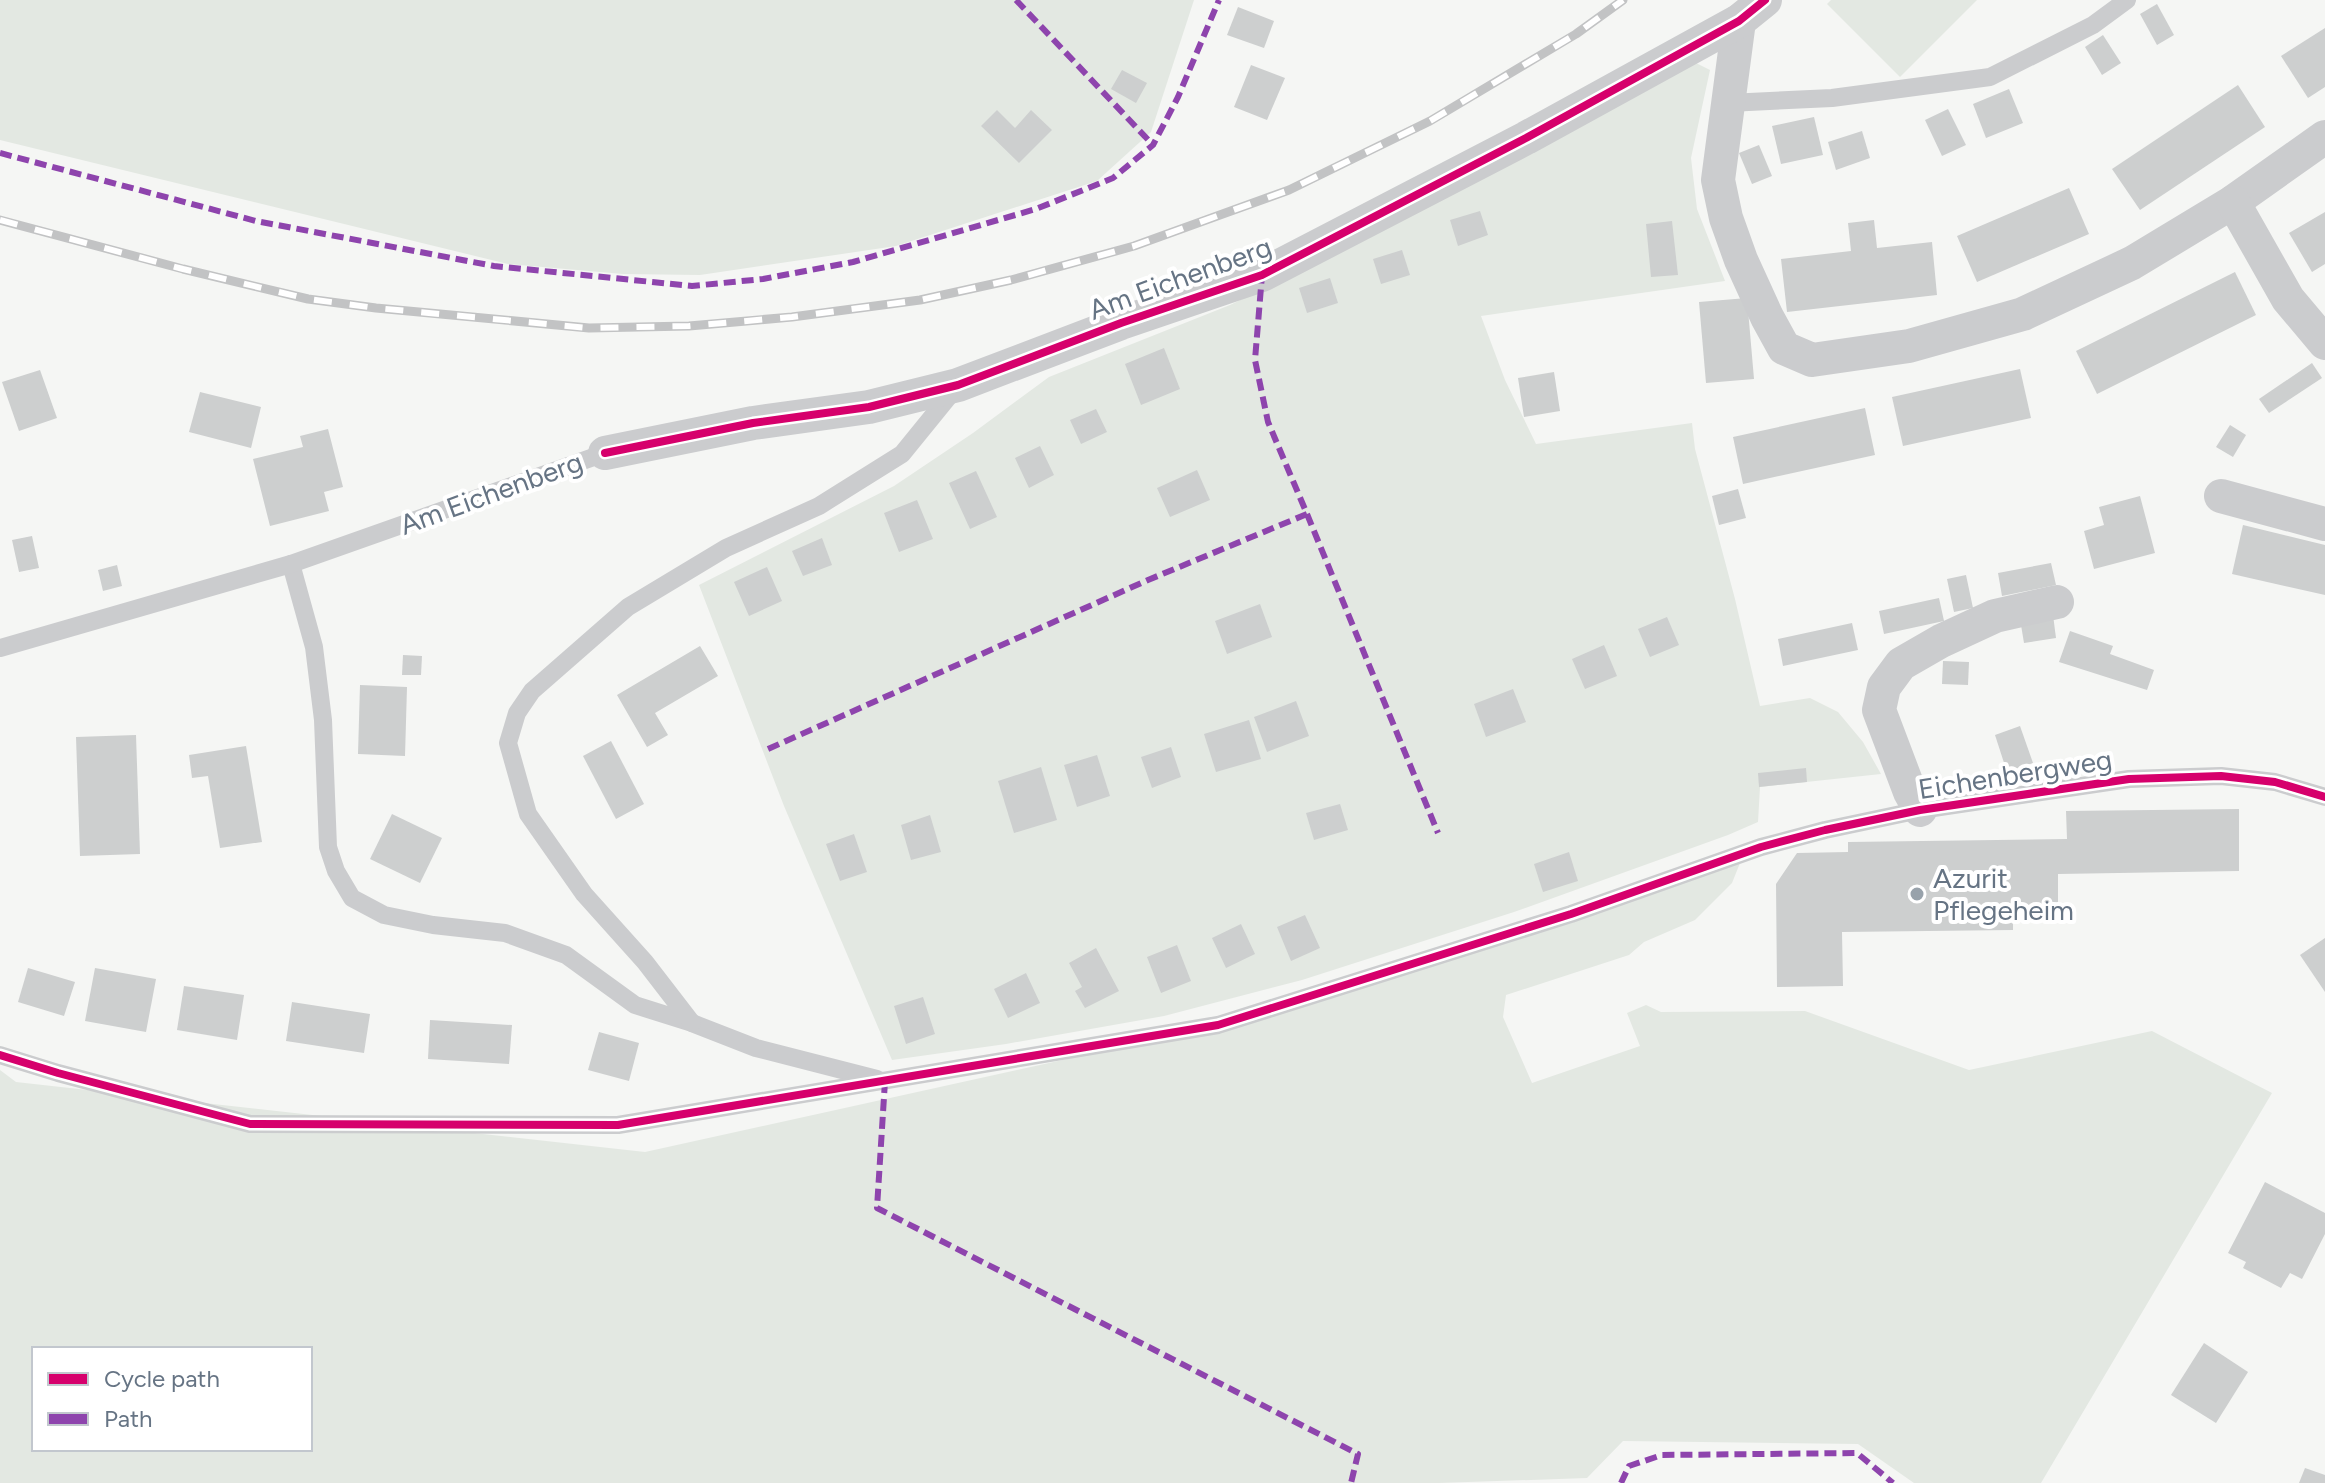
<svg xmlns="http://www.w3.org/2000/svg" width="2325" height="1483" font-family="Figtree,sans-serif">
	<rect width="100%" height="100%" fill="#f5f6f4"/>
	<g fill="#e3e8e2" fill-rule="evenodd">
		<path d="M0,0H1194L1151,132L1097,181L896,246L700,275L623,274L508,264L0,140Z"/>
		<path d="M1831,0H1977L1900,77L1827,4Z"/>
		<path d="M1694,62L1710,70L1691,158L1697,209L1725,281L1481,316L1505,380L1536,444L1692,423L1695,449L1735,599L1760,706L1810,698L1838,712L1863,742L1881,774L1760,787L1758,822L1728,835L1514,912L1302,980L1164,1016L1006,1044L892,1060L784,806L699,585L894,486L973,433L1049,377L1230,305L1394,225Z"/>
		<path d="M1740,863L1732,883L1695,920L1644,942L1629,955L1506,995L1503,1017L1532,1083L1640,1046L1627,1013L1646,1005L1661,1012L1805,1011L1969,1070L2152,1031L2272,1093L2041,1483H1914L1858,1444L1623,1441L1587,1478L1439,1483H0V1070L16,1082L645,1152L1217,1026ZM34,1349H310V1449H34Z"/>
	</g>
	<g fill="#cdcfcf">
		<path d="M2157,4L2174,35L2157,45L2140,14Z"/>
		<path d="M1238,7L1274,21L1264,48L1227,35Z"/>
		<path d="M2325,28V87L2308,98L2281,56Z"/>
		<path d="M2103,35L2121,63L2102,75L2085,47Z"/>
		<path d="M1251,65L1285,78L1267,120L1234,107Z"/>
		<path d="M1122,70L1147,83L1136,103L1111,89Z"/>
		<path d="M2238,85L2265,127L2140,210L2112,169Z"/>
		<path d="M2009,89L2023,123L1986,138L1973,104Z"/>
		<path d="M1948,109L1966,145L1942,156L1925,120Z"/>
		<path d="M997,110L1015,128L1031,110L1052,130L1019,163L981,126Z"/>
		<path d="M1814,117L1823,155L1781,164L1772,126Z"/>
		<path d="M1862,131L1870,158L1836,170L1828,142Z"/>
		<path d="M1759,145L1772,176L1752,184L1739,153Z"/>
		<path d="M2069,188L2089,234L1977,282L1957,236Z"/>
		<path d="M1480,211L1488,235L1458,246L1450,220Z"/>
		<path d="M2325,212V264L2312,272L2289,233Z"/>
		<path d="M1874,220L1877,248L1932,242L1937,295L1787,312L1781,259L1851,251L1848,223Z"/>
		<path d="M1672,221L1678,275L1651,277L1646,224Z"/>
		<path d="M1402,250L1410,275L1381,284L1373,259Z"/>
		<path d="M2235,272L2256,315L2097,394L2076,351Z"/>
		<path d="M1330,278L1338,303L1307,313L1299,288Z"/>
		<path d="M1747,298L1754,379L1706,383L1699,302Z"/>
		<path d="M1164,348L1180,389L1141,405L1125,364Z"/>
		<path d="M2312,363L2322,378L2269,413L2259,399Z"/>
		<path d="M2020,369L2031,418L1903,446L1892,397Z"/>
		<path d="M40,370L57,418L19,431L2,382Z"/>
		<path d="M1554,372L1560,411L1524,417L1518,378Z"/>
		<path d="M200,392L261,407L251,448L189,432Z"/>
		<path d="M1865,408L1875,455L1743,484L1733,437Z"/>
		<path d="M1096,409L1107,432L1081,444L1070,420Z"/>
		<path d="M2230,425L2246,435L2233,457L2216,447Z"/>
		<path d="M328,429L343,487L324,492L329,511L270,526L253,459L303,447L300,436Z"/>
		<path d="M1040,446L1054,475L1029,488L1015,458Z"/>
		<path d="M1197,470L1210,500L1170,517L1157,488Z"/>
		<path d="M976,471L997,517L970,529L949,483Z"/>
		<path d="M1738,489L1746,518L1719,525L1712,496Z"/>
		<path d="M2140,496L2155,553L2094,569L2084,531L2104,525L2099,507Z"/>
		<path d="M917,500L933,539L899,552L884,513Z"/>
		<path d="M2243,525L2325,545V595L2232,574Z"/>
		<path d="M32,536L39,568L19,572L12,540Z"/>
		<path d="M822,538L832,565L803,576L792,551Z"/>
		<path d="M2051,563L2056,585L2002,596L1998,573Z"/>
		<path d="M117,565L122,586L103,591L98,570Z"/>
		<path d="M767,567L782,601L749,616L734,582Z"/>
		<path d="M1966,575L1973,608L1954,612L1947,579Z"/>
		<path d="M1939,598L1944,621L1884,634L1879,611Z"/>
		<path d="M1260,604L1272,637L1227,654L1215,621Z"/>
		<path d="M2053,615L2056,638L2024,643L2020,619Z"/>
		<path d="M1667,617L1679,645L1650,657L1638,629Z"/>
		<path d="M1852,623L1858,650L1783,666L1778,639Z"/>
		<path d="M2070,631L2113,646L2110,654L2154,670L2147,690L2059,662Z"/>
		<path d="M1604,645L1617,676L1585,689L1572,659Z"/>
		<path d="M700,646L718,676L655,713L668,735L647,747L617,695Z"/>
		<path d="M403,655L422,656L421,675H402Z"/>
		<path d="M1943,661L1969,662L1968,685L1942,684Z"/>
		<path d="M360,685L407,687L405,756L358,754Z"/>
		<path d="M1513,689L1526,722L1486,737L1474,704Z"/>
		<path d="M1296,701L1309,736L1267,752L1254,717Z"/>
		<path d="M1249,720L1261,759L1216,772L1204,734Z"/>
		<path d="M2020,726L2033,763L2007,772L1995,735Z"/>
		<path d="M136,735L140,854L80,856L76,737Z"/>
		<path d="M611,741L644,804L616,819L583,756Z"/>
		<path d="M246,746L262,842L220,848L208,776L192,778L189,755Z"/>
		<path d="M1171,747L1181,777L1152,788L1141,757Z"/>
		<path d="M1097,755L1110,796L1077,807L1064,765Z"/>
		<path d="M1041,767L1057,820L1014,833L998,781Z"/>
		<path d="M1806,768L1807,782L1759,787L1758,773Z"/>
		<path d="M1340,804L1348,830L1314,840L1306,813Z"/>
		<path d="M2239,809V871L2058,874V905H2013V930L1842,932L1843,986L1777,987L1776,884L1797,853L1848,852V842L2067,839L2066,811Z"/>
		<path d="M392,814L442,838L420,883L370,859Z"/>
		<path d="M930,815L941,852L911,860L901,825Z"/>
		<path d="M854,834L867,872L840,881L826,844Z"/>
		<path d="M1569,852L1578,881L1543,892L1534,864Z"/>
		<path d="M1305,915L1320,948L1291,961L1277,927Z"/>
		<path d="M1241,924L1255,954L1226,968L1212,938Z"/>
		<path d="M2325,938V992L2300,955Z"/>
		<path d="M1177,945L1191,981L1161,993L1147,957Z"/>
		<path d="M1096,948L1119,991L1085,1008L1075,991L1082,987L1069,963Z"/>
		<path d="M28,968L75,982L64,1016L18,1002Z"/>
		<path d="M95,968L156,979L146,1032L85,1021Z"/>
		<path d="M1026,973L1040,1003L1008,1018L994,989Z"/>
		<path d="M184,986L244,995L237,1040L177,1030Z"/>
		<path d="M923,997L935,1034L906,1044L894,1006Z"/>
		<path d="M292,1002L370,1014L364,1053L286,1041Z"/>
		<path d="M430,1020L512,1025L509,1064L428,1059Z"/>
		<path d="M599,1032L639,1043L629,1081L588,1070Z"/>
		<path d="M2265,1182L2325,1213V1234L2302,1279L2290,1273L2281,1288L2243,1268L2246,1262L2228,1253Z"/>
		<path d="M2204,1343L2248,1372L2216,1423L2171,1395Z"/>
		<path d="M2305,1468L2325,1475V1483H2299Z"/>
	</g>
	<g fill="none" stroke-linecap="round" stroke-linejoin="round">
		<g stroke="#cbccce" stroke-width="18">
			<path d="M1728,103L1832,98L1990,77L2093,25L2127,0"/>
			<path d="M291,564L314,647L323,720L328,847L336,871L352,898L384,915L433,925L505,933L566,955L635,1005L692,1023L756,1048L877,1079"/>
			<path d="M0,648L291,564L605,453"/>
			<path d="M692,1023L645,962L584,894L528,814L508,743L517,713L532,691L628,607L726,548L819,506L902,454L954,390"/>
			<path d="M0,1055L58,1073L250,1124L618,1125L1218,1025L1571,914L1761,847L1825,830L1920,810L2129,779L2221,776L2275,782L2325,797"/>
		</g>
		<g stroke="#cbccce" stroke-width="34">
			<path d="M1739,21L1718,180L1726,218L1741,260L1767,317L1784,348L1812,360L1909,346L2023,314L2132,263L2233,202L2325,137"/>
			<path d="M2233,202L2288,299L2325,343"/>
			<path d="M605,453L753,423L869,407L958,385L1121,323L1262,275L1526,138L1739,21L1765,0"/>
			<path d="M2221,496L2325,524"/>
			<path d="M1920,810L1910,792L1879,710L1884,687L1901,664L1941,641L1995,616L2057,602"/>
		</g>
		<g stroke="#c2c3c4" stroke-width="9">
			<path id="rail" d="M0,220L183,269L308,299L376,308L589,328L689,326L792,317L920,300L1011,280L1134,246L1289,190L1430,121L1576,34L1623,0"/>
		</g>
		<use href="#rail" stroke="#fff" stroke-width="6" stroke-dasharray="18" stroke-linecap="butt"/>
		<g stroke="#8e44ad" stroke-width="6" stroke-dasharray="12 6" stroke-linecap="butt">
			<path d="M1016,0L1153,145"/>
			<path d="M0,153L256,221L494,266L692,286L763,279L853,262L1036,209L1113,178L1153,145L1178,97L1219,0"/>
			<path d="M1307,514L1438,833"/>
			<path d="M768,749L1148,580L1307,514L1268,422L1255,360L1262,275"/>
			<path d="M885,1081L877,1208L1358,1454L1351,1483"/>
			<path d="M1621,1483L1629,1466L1662,1455L1857,1453L1893,1483"/>
		</g>
		<g stroke="#fff" stroke-width="13">
			<g id="cycleway">
				<path d="M605,453L753,423L869,407L958,385L1121,323L1262,275L1526,138L1739,21L1765,0"/>
				<path d="M0,1055L58,1073L250,1124L618,1125L1218,1025L1571,914L1761,847L1825,830L1920,810L2129,779L2221,776L2275,782L2325,797"/>
			</g>
		</g>
		<use href="#cycleway" stroke="#d6006c" stroke-width="8"/>
	</g>
	<circle fill="#98a2ab" stroke="#fff" stroke-width="3" cx="1917" cy="894" r="8"/>
	<g text-anchor="middle" dominant-baseline="central" stroke-width="8" stroke-linejoin="round" paint-order="stroke">
		<g font-size="28" fill="#667484" stroke="#fff">
			<text transform="translate(1180 278) rotate(-20)">Am Eichenberg</text>
			<text transform="translate(491 493) rotate(-20)">Am Eichenberg</text>
			<text transform="translate(2015 774) rotate(-9)">Eichenbergweg</text>
		</g>
		<g font-size="28" fill="#667484" stroke="#fff" text-anchor="start">
			<text x="1933" y="878">Azurit<tspan x="1933" dy="32">Pflegeheim</tspan></text>
		</g>
	</g>
	<rect x="32" y="1347" width="280" height="104" fill="#ffffff" stroke="#c2c7ce" stroke-width="2"/>
	<rect x="48" y="1373" width="40" height="12" fill="#d6006c" stroke="#c2c7ce" stroke-width="2"/>
	<text x="104" y="1387" font-size="24" fill="#667484">Cycle path</text>
	<rect x="48" y="1413" width="40" height="12" fill="#8e44ad" stroke="#c2c7ce" stroke-width="2"/>
	<text x="104" y="1427" font-size="24" fill="#667484">Path</text>
</svg>
